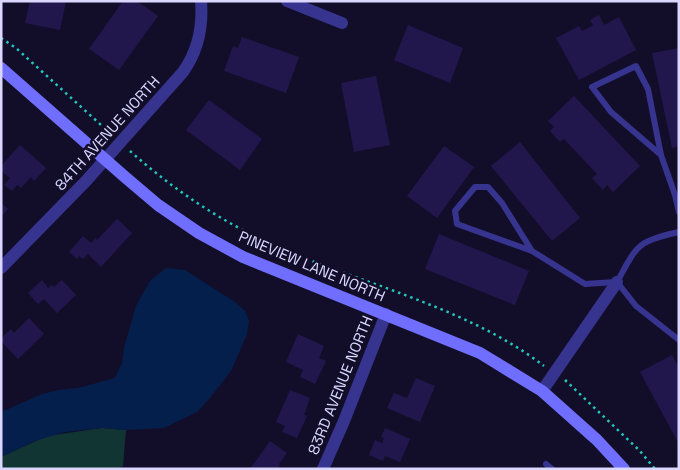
<svg xmlns="http://www.w3.org/2000/svg" width="680" height="470" font-family="'Space Grotesk',sans-serif">
	<rect width="100%" height="100%" fill="#120e2a"/>
	<path fill="#103533" d="M102,428L126,430L123,466L118,469H1V457L47,436Z"/>
	<path fill="#051f4c" d="M166,268L185,270L235,302L245,311L249,321L247,334L231,371L209,399L197,412L164,428L126,430L102,428L65,432L35,441L1,457V412L42,394L59,390L78,388L115,378L122,363L124,348L136,306L150,281Z"/>
	<g fill="#22174d">
		<path d="M30,1H66L60,30L25,23Z"/>
		<path d="M123,1H137L158,16L119,70L89,49Z"/>
		<path d="M599,15L604,25L619,17L636,50L579,80L556,38L579,26L582,31L588,28L593,25L590,20Z"/>
		<path d="M408,25L463,48L450,83L394,60Z"/>
		<path d="M242,37L299,57L286,93L224,71L233,46L238,48Z"/>
		<path d="M679,48V146L672,148L652,53Z"/>
		<path d="M376,76L390,145L354,152L341,83Z"/>
		<path d="M574,96L640,166L613,192L607,185L603,190L592,178L597,174L564,139L560,142L550,131L554,127L548,121Z"/>
		<path d="M209,100L262,139L240,170L186,130Z"/>
		<path d="M520,142L580,218L552,241L491,166Z"/>
		<path d="M20,145L46,168L34,181L31,177L21,188L17,185L12,191L4,185L10,178L1,171V166Z"/>
		<path d="M444,146L474,167L437,218L407,196Z"/>
		<path d="M1,203L8,209L1,217Z"/>
		<path d="M117,219L132,233L101,267L88,254L83,259L79,256L77,259L69,252L83,236L91,243L96,238L97,240Z"/>
		<path d="M439,234L529,271L515,305L425,269Z"/>
		<path d="M42,280L48,288L52,285L54,287L62,280L76,295L57,313L44,299L38,304L28,293Z"/>
		<path d="M29,318L44,334L18,359L1,341V338L11,329L14,333Z"/>
		<path d="M298,334L324,346L319,358L326,361L315,384L300,377L303,370L286,362Z"/>
		<path d="M672,355L679,368V444L640,372Z"/>
		<path d="M416,378L435,386L420,422L387,408L394,393L407,398Z"/>
		<path d="M290,390L310,398L304,415L307,416L297,438L282,432L285,426L276,422Z"/>
		<path d="M385,428L410,439L400,462L385,456L383,461L369,455L375,440L382,443L384,438L381,437Z"/>
		<path d="M270,441L287,453L279,464L280,465L278,469H250Z"/>
	</g>
	<g fill="none" stroke-linecap="round" stroke-linejoin="round">
		<g stroke="#22c8bc" stroke-width="2.5" stroke-dasharray="2.5 4" stroke-linecap="butt">
			<path d="M1,38L16,48L111,134"/>
			<path d="M130,151C176,192 225,224 282,249C367,285 470,309 544,366"/>
			<path d="M565,380L639,450L655,469"/>
		</g>
		<g stroke="#36348e" stroke-width="6">
			<path d="M661,155L611,112L592,87L636,66L648,89L661,155L675,195L679,212"/>
			<path d="M532,251L502,203L488,187H475L455,211L457,224L532,251L585,284L615,282"/>
			<path d="M617,282C637,246 636,241 679,232"/>
			<path d="M617,282L636,306L679,340"/>
			<path d="M546,464L552,469"/>
		</g>
		<g stroke="#36348e" stroke-width="12">
			<path d="M287,1L342,23"/>
			<path d="M1,268L86,181L183,72C198,51 203,26 201,1"/>
			<path d="M542,391L617,282"/>
			<path d="M323,469L344,421L386,314"/>
		</g>
		<path stroke="#706eff" stroke-width="12" d="M1,68L125,177L158,205L199,233L243,257L480,353L542,391L597,440L624,469"/>
	</g>
	<g text-anchor="middle" dominant-baseline="central" stroke-width="5" stroke-linejoin="round" paint-order="stroke">
		<g font-size="15" fill="#dbd7ff" stroke="#120e2a">
			<text transform="translate(107 133) rotate(-48)">84TH AVENUE NORTH</text>
			<text transform="translate(312 266) rotate(23)">PINEVIEW LANE NORTH</text>
			<text transform="translate(340 385) rotate(-68)">83RD AVENUE NORTH</text>
		</g>
	</g>
	<rect width="680" height="470" fill="none" stroke="#dbd7ff" stroke-width="5"/>
</svg>
